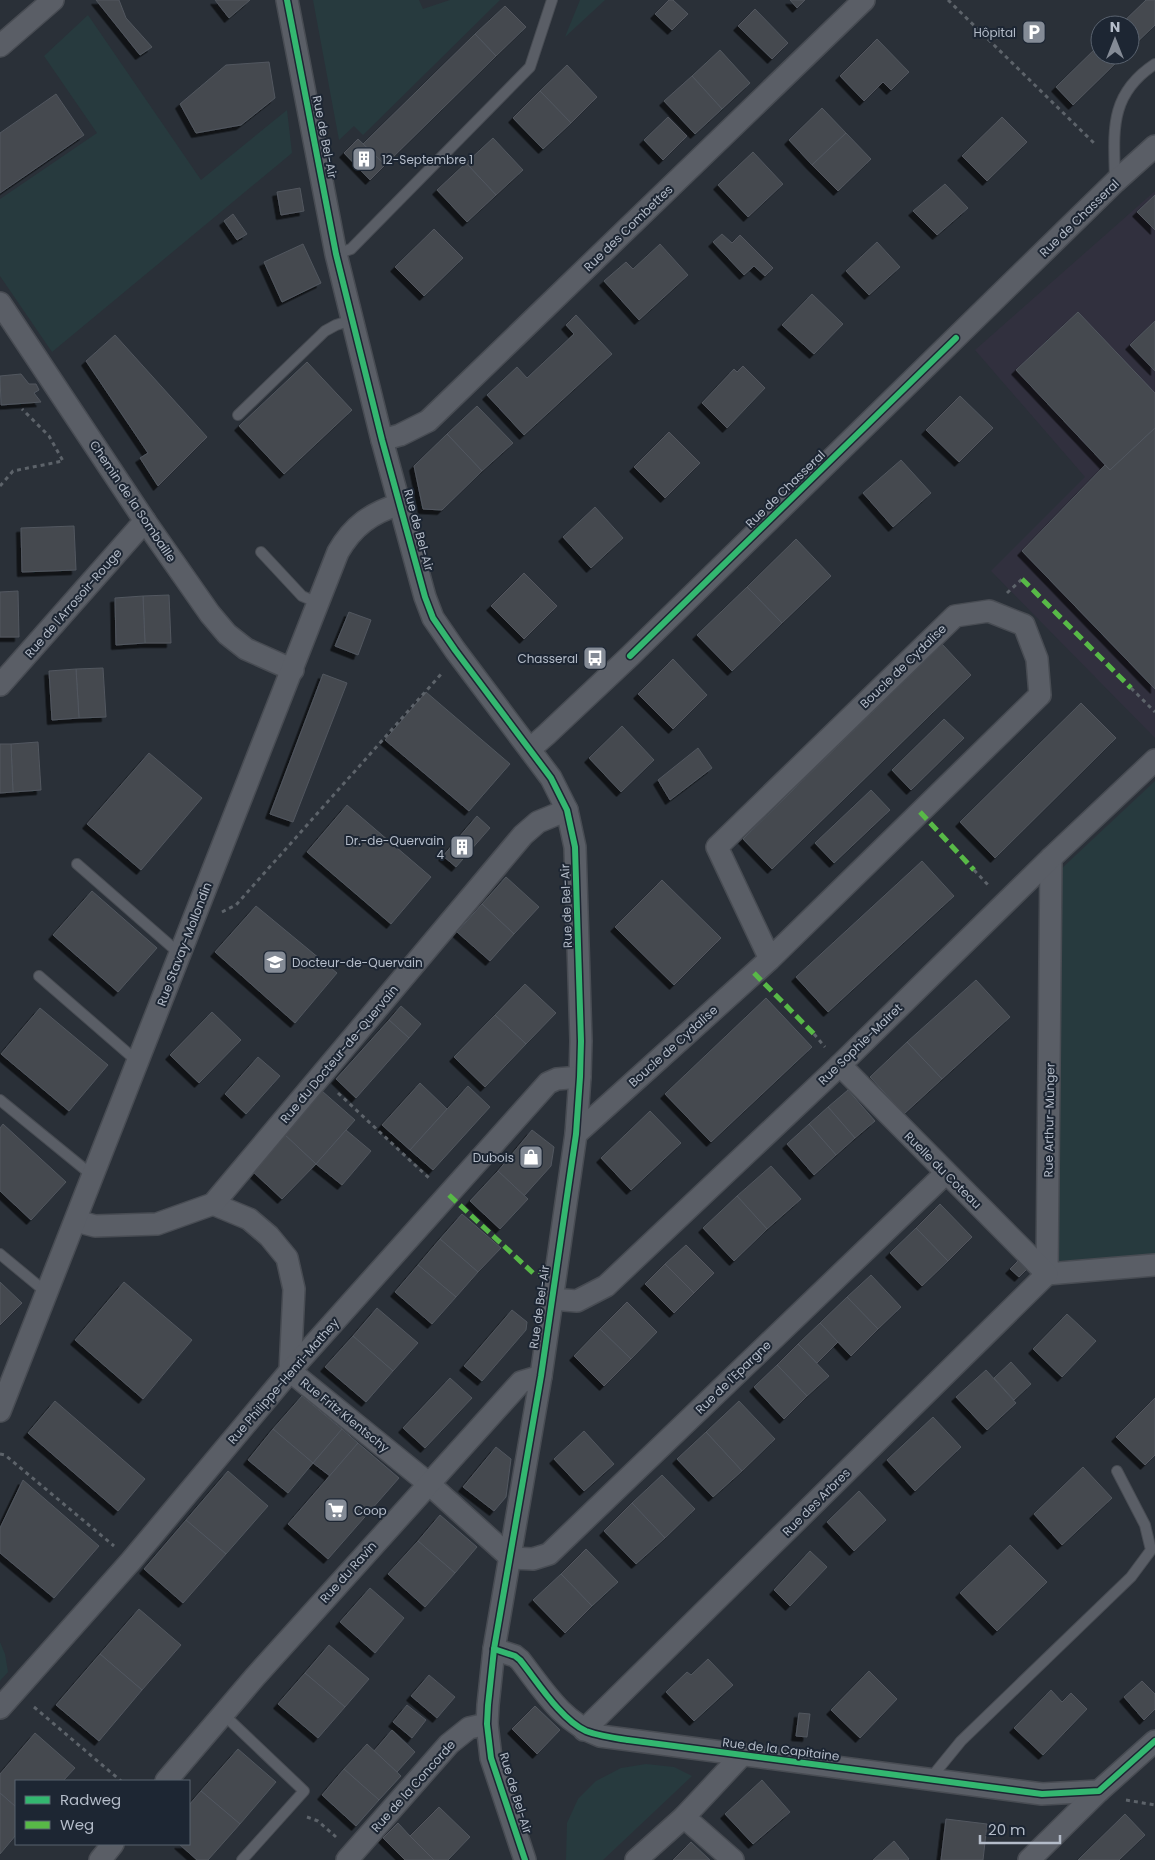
<svg xmlns="http://www.w3.org/2000/svg" width="1155" height="1860" font-family="Poppins,sans-serif">
	<defs>
		<filter id="shadow"><feDropShadow dx="-4.5" dy="4.5" stdDeviation="0" flood-color="#0009"/></filter>
	</defs>
	<rect width="100%" height="100%" fill="#2a3038"/>
	<path fill="#31303e" d="M1155,191V738L991,571L1085,477L975,350Z"/>
	<g fill="#273a3e">
		<path d="M313,0H419L423,9L450,0H500L363,135L354,126L339,140Z"/>
		<path d="M580,0H605L565,37Z"/>
		<path d="M88,15L201,180L287,110L292,153L52,352L0,276V199L97,133L44,56Z"/>
		<path d="M1155,781V1254L1058,1261L1060,870Z"/>
		<path d="M0,1642L5,1654L8,1672L0,1681Z"/>
		<path d="M646,1764L674,1767L692,1776L603,1860H566L567,1823L578,1799L596,1781L621,1768Z"/>
	</g>
	<g fill="#444950" stroke="#52575f" filter="url(#shadow)">
		<path d="M96,0H119L126,18L152,47L140,55Z"/>
		<path d="M215,0H250L229,18Z"/>
		<path d="M669,0H673L688,14L672,30L655,14Z"/>
		<path d="M790,0H805L797,8Z"/>
		<path d="M1146,0H1155V25L1130,49V25H1120Z"/>
		<path d="M505,6L526,27L496,56L475,34Z"/>
		<path d="M755,9L788,43L772,59L738,26Z"/>
		<path d="M475,34L496,56L385,165L363,144Z"/>
		<path d="M877,39L909,72L891,90L883,82L864,101L840,76Z"/>
		<path d="M1100,44V55H1124L1073,105L1056,87Z"/>
		<path d="M720,50L750,83L722,109L692,76Z"/>
		<path d="M269,62L275,98L241,125L196,133L180,104L226,65Z"/>
		<path d="M567,65L597,97L571,123L540,91Z"/>
		<path d="M692,76L722,109L695,134L664,101Z"/>
		<path d="M540,91L571,123L543,149L513,118Z"/>
		<path d="M56,94L84,135L0,193V133Z"/>
		<path d="M822,108L846,133L812,165L789,140Z"/>
		<path d="M668,117L687,136L663,160L644,140Z"/>
		<path d="M1002,117L1027,142L987,181L962,156Z"/>
		<path d="M846,133L871,159L838,191L812,165Z"/>
		<path d="M493,138L523,170L496,195L466,163Z"/>
		<path d="M358,139L385,165L370,180L344,153Z"/>
		<path d="M753,152L783,184L748,217L718,185Z"/>
		<path d="M466,163L496,195L467,222L437,190Z"/>
		<path d="M945,184L968,208L937,235L913,211Z"/>
		<path d="M300,188L304,211L281,215L277,192Z"/>
		<path d="M1155,195V230L1137,212Z"/>
		<path d="M233,214L247,234L237,240L224,221Z"/>
		<path d="M434,229L463,258L424,296L395,267Z"/>
		<path d="M722,234L732,243L740,235L773,268L765,276L754,266L744,275L713,242Z"/>
		<path d="M877,242L900,267L869,295L846,271Z"/>
		<path d="M303,244L321,283L282,302L264,262Z"/>
		<path d="M660,244L688,275L639,320L604,281L626,262L633,269Z"/>
		<path d="M812,294L843,324L814,354L782,325Z"/>
		<path d="M1078,312L1155,393V428L1110,470L1016,370Z"/>
		<path d="M576,315L612,354L524,435L487,395L517,367L527,378L574,334L566,325Z"/>
		<path d="M1155,321V371L1130,345Z"/>
		<path d="M115,335L207,437L158,486L140,458L148,453L86,361Z"/>
		<path d="M307,362L352,410L284,474L239,426Z"/>
		<path d="M743,366L765,388L727,428L702,403L734,369L737,372Z"/>
		<path d="M21,374L29,384H36L39,390L34,393L41,402L1,405L0,376Z"/>
		<path d="M960,396L993,428L959,462L926,430Z"/>
		<path d="M477,406L513,443L482,471L447,434Z"/>
		<path d="M1155,428V689L1022,551L1105,465L1110,470Z"/>
		<path d="M669,432L700,463L665,498L634,467Z"/>
		<path d="M447,434L482,471L442,510L423,509L414,466Z"/>
		<path d="M901,460L931,493L893,527L863,493Z"/>
		<path d="M595,507L623,538L591,568L563,537Z"/>
		<path d="M74,526L76,570L22,572L21,528Z"/>
		<path d="M796,539L831,576L782,623L747,587Z"/>
		<path d="M524,573L557,606L524,639L491,606Z"/>
		<path d="M747,587L782,623L732,671L697,635Z"/>
		<path d="M18,591L19,637H0V592Z"/>
		<path d="M169,595L171,643H145L143,596Z"/>
		<path d="M143,596L145,643L116,645L115,598Z"/>
		<path d="M349,612L371,620L358,655L335,646Z"/>
		<path d="M942,644L971,675L772,869L743,839Z"/>
		<path d="M673,659L707,695L673,729L638,694Z"/>
		<path d="M103,668L106,717L79,718L76,669Z"/>
		<path d="M76,669L79,718L52,720L49,671Z"/>
		<path d="M323,674L347,683L293,822L270,814Z"/>
		<path d="M426,692L510,764L469,811L385,740Z"/>
		<path d="M1081,703L1116,738L995,858L960,822Z"/>
		<path d="M944,719L964,738L911,790L892,770Z"/>
		<path d="M622,726L654,760L621,792L589,758Z"/>
		<path d="M38,742L41,790L13,792L11,744Z"/>
		<path d="M0,744H11L13,792L0,793Z"/>
		<path d="M698,748L712,768L670,800L658,780Z"/>
		<path d="M149,753L202,798L141,870L87,824Z"/>
		<path d="M871,790L890,810L834,863L815,843Z"/>
		<path d="M347,805L431,877L391,924L307,852Z"/>
		<path d="M477,816L490,828L456,867L443,856Z"/>
		<path d="M922,861L954,896L828,1012L796,977Z"/>
		<path d="M506,877L539,907L514,934L482,904Z"/>
		<path d="M662,880L721,938L674,985L615,927Z"/>
		<path d="M92,891L157,948L118,992L53,935Z"/>
		<path d="M482,904L514,934L490,961L457,932Z"/>
		<path d="M256,906L337,973L295,1023L215,952Z"/>
		<path d="M976,980L1010,1017L942,1079L907,1042Z"/>
		<path d="M525,984L556,1013L526,1044L495,1015Z"/>
		<path d="M766,998L812,1047L711,1142L665,1094Z"/>
		<path d="M401,1006L421,1024L409,1038L389,1020Z"/>
		<path d="M40,1008L108,1065L69,1111L1,1054Z"/>
		<path d="M212,1012L241,1040L199,1083L170,1055Z"/>
		<path d="M495,1015L526,1044L485,1087L454,1057Z"/>
		<path d="M389,1020L409,1038L356,1098L336,1079Z"/>
		<path d="M907,1042L942,1079L904,1114L870,1077Z"/>
		<path d="M258,1057L280,1076L246,1114L225,1094Z"/>
		<path d="M420,1083L447,1109L410,1150L382,1125Z"/>
		<path d="M468,1086L490,1107L433,1170L410,1150Z"/>
		<path d="M848,1090L875,1121L855,1138L828,1107Z"/>
		<path d="M322,1091L355,1120L316,1164L284,1134Z"/>
		<path d="M828,1107L855,1138L836,1155L809,1124Z"/>
		<path d="M650,1111L681,1143L631,1190L601,1158Z"/>
		<path d="M3,1124L66,1182L31,1220L0,1191V1128Z"/>
		<path d="M809,1124L836,1155L814,1175L787,1144Z"/>
		<path d="M346,1130L371,1151L342,1185L316,1164Z"/>
		<path d="M532,1130L554,1147L551,1166L524,1196L498,1171Z"/>
		<path d="M284,1134L316,1164L282,1199L251,1170Z"/>
		<path d="M771,1166L801,1199L767,1229L737,1196Z"/>
		<path d="M498,1171L528,1199L500,1229L470,1201Z"/>
		<path d="M737,1196L767,1229L734,1261L703,1228Z"/>
		<path d="M940,1204L972,1237L948,1261L916,1228Z"/>
		<path d="M462,1214L501,1248L478,1272L440,1239Z"/>
		<path d="M916,1228L948,1261L922,1286L890,1253Z"/>
		<path d="M440,1239L478,1272L456,1297L418,1265Z"/>
		<path d="M686,1245L714,1273L694,1293L665,1264Z"/>
		<path d="M1021,1258L1030,1266L1019,1277L1010,1269Z"/>
		<path d="M665,1264L694,1293L674,1313L645,1284Z"/>
		<path d="M418,1265L456,1297L432,1324L395,1292Z"/>
		<path d="M871,1275L901,1307L878,1329L847,1297Z"/>
		<path d="M0,1282L22,1303L0,1325Z"/>
		<path d="M124,1282L192,1340L143,1399L75,1340Z"/>
		<path d="M847,1297L878,1329L851,1356L820,1323Z"/>
		<path d="M627,1302L657,1332L631,1359L600,1329Z"/>
		<path d="M377,1308L418,1343L393,1371L353,1336Z"/>
		<path d="M512,1310L527,1322L526,1330L482,1381L464,1366Z"/>
		<path d="M1067,1314L1096,1341L1062,1377L1033,1349Z"/>
		<path d="M820,1323L838,1342L817,1363L798,1344Z"/>
		<path d="M600,1329L631,1359L604,1386L574,1356Z"/>
		<path d="M353,1336L393,1371L366,1402L325,1367Z"/>
		<path d="M798,1344L829,1376L807,1396L777,1365Z"/>
		<path d="M1011,1362L1031,1384L1014,1400L994,1378Z"/>
		<path d="M777,1365L807,1396L784,1419L754,1387Z"/>
		<path d="M986,1370L1016,1403L987,1430L956,1397Z"/>
		<path d="M450,1378L472,1398L425,1448L403,1428Z"/>
		<path d="M302,1396L342,1429L313,1463L273,1429Z"/>
		<path d="M1155,1398V1455L1145,1465L1116,1437Z"/>
		<path d="M55,1401L145,1479L118,1511L28,1433Z"/>
		<path d="M739,1401L775,1439L742,1471L706,1432Z"/>
		<path d="M933,1417L961,1447L915,1491L887,1460Z"/>
		<path d="M273,1429L313,1463L288,1493L248,1460Z"/>
		<path d="M342,1429L358,1443L330,1476L313,1463Z"/>
		<path d="M584,1431L614,1464L584,1491L554,1459Z"/>
		<path d="M706,1432L742,1471L713,1497L677,1459Z"/>
		<path d="M358,1443L399,1478L328,1559L288,1524Z"/>
		<path d="M496,1447L511,1459L506,1497L494,1511L463,1487Z"/>
		<path d="M1083,1467L1112,1498L1062,1545L1034,1514Z"/>
		<path d="M228,1471L268,1506L226,1554L186,1520Z"/>
		<path d="M662,1475L695,1509L665,1538L632,1503Z"/>
		<path d="M23,1480L99,1546L54,1598L0,1553V1528Z"/>
		<path d="M859,1491L886,1520L854,1551L827,1522Z"/>
		<path d="M632,1503L665,1538L636,1564L604,1531Z"/>
		<path d="M440,1515L477,1547L455,1573L418,1541Z"/>
		<path d="M186,1520L226,1554L183,1603L144,1569Z"/>
		<path d="M418,1541L455,1573L425,1607L388,1574Z"/>
		<path d="M1010,1545L1047,1582L997,1631L960,1593Z"/>
		<path d="M586,1549L618,1582L592,1606L561,1574Z"/>
		<path d="M810,1551L827,1567L790,1606L774,1590Z"/>
		<path d="M561,1574L592,1606L565,1633L533,1600Z"/>
		<path d="M370,1588L404,1618L375,1653L340,1622Z"/>
		<path d="M139,1609L181,1645L142,1690L100,1654Z"/>
		<path d="M329,1645L369,1679L345,1707L305,1673Z"/>
		<path d="M100,1654L142,1690L99,1741L56,1705Z"/>
		<path d="M708,1659L733,1685L694,1721L666,1692L687,1672L691,1675Z"/>
		<path d="M869,1671L897,1699L860,1738L831,1710Z"/>
		<path d="M305,1673L345,1707L318,1738L278,1704Z"/>
		<path d="M429,1675L455,1697L437,1718L411,1696Z"/>
		<path d="M1142,1681L1155,1694V1709L1144,1720L1124,1697Z"/>
		<path d="M1051,1690L1062,1702L1071,1693L1087,1709L1043,1755L1014,1728Z"/>
		<path d="M407,1705L426,1720L412,1738L393,1722Z"/>
		<path d="M535,1706L560,1730L537,1754L512,1729Z"/>
		<path d="M799,1713L810,1714L807,1737L796,1736Z"/>
		<path d="M392,1730L415,1752L397,1772L374,1751Z"/>
		<path d="M35,1733L75,1768L63,1781H16V1807L0,1793V1774Z"/>
		<path d="M367,1744L401,1776L379,1800L344,1769Z"/>
		<path d="M238,1749L276,1782L240,1824L201,1791Z"/>
		<path d="M344,1769L379,1800L356,1826L322,1795Z"/>
		<path d="M762,1780L790,1812L753,1844L725,1814Z"/>
		<path d="M201,1791L240,1824L208,1860H197L179,1844H189V1805Z"/>
		<path d="M0,1793L16,1807V1835L0,1854Z"/>
		<path d="M439,1807L470,1837L448,1860H434L410,1836Z"/>
		<path d="M1125,1814L1145,1835L1119,1860H1078Z"/>
		<path d="M946,1819L987,1824L983,1860H941Z"/>
		<path d="M398,1823L410,1836L434,1860H405L383,1838Z"/>
		<path d="M894,1841L909,1859L908,1860H873Z"/>
		<path d="M691,1842L710,1860H673Z"/>
	</g>
	<g fill="none" stroke-linecap="round" stroke-linejoin="round">
		<g stroke="#484c53" stroke-width="12">
			<g id="service">
				<path d="M1115,181C1114,132 1108,95 1155,64"/>
				<path d="M336,254L351,249L530,67L552,0"/>
				<path d="M238,415L325,331L336,325L352,320"/>
				<path d="M261,552L302,596L318,603"/>
				<path d="M77,864L180,954"/>
				<path d="M39,976L138,1062"/>
				<path d="M0,1100L93,1176"/>
				<path d="M0,1254L47,1293"/>
				<path d="M222,1713L304,1791L242,1860"/>
				<path d="M930,1779L961,1741L1131,1577L1151,1550L1145,1525L1117,1471"/>
			</g>
		</g>
		<g stroke="#484c53" stroke-width="24">
			<g id="minor">
				<path d="M287,0L336,254L382,440L425,597L433,618L455,650L551,778L567,810L575,847L581,1041L580,1077L576,1134L541,1376L494,1649L488,1705L487,1724L491,1758L525,1860"/>
				<path d="M0,46L53,0"/>
				<path d="M0,303L145,521L210,614L227,634L246,649L293,670"/>
				<path d="M382,440L400,435L428,421L864,0"/>
				<path d="M0,685L145,521"/>
				<path d="M530,749L546,735L630,656L1115,182L1155,146"/>
				<path d="M1051,858L1047,1274L1155,1265"/>
				<path d="M576,1134L770,959L1040,695L1037,659L1024,625L989,611L955,616L717,847L770,959"/>
				<path d="M213,1204L249,1219L269,1236L287,1258L294,1289L290,1371"/>
				<path d="M76,1221L95,1226L157,1224L213,1204L523,835L538,822L567,810"/>
				<path d="M551,1299L577,1301L606,1286L840,1065L1051,858L1155,760"/>
				<path d="M290,1371L428,1483L511,1558"/>
				<path d="M0,1411L338,552C353,526 371,513 400,504"/>
				<path d="M511,1558L533,1559L549,1554L946,1173"/>
				<path d="M494,1649L515,1656L520,1660C544,1691 562,1722 600,1736L1042,1794L1099,1791"/>
				<path d="M0,1708L131,1561L290,1371L548,1083L557,1079L580,1077"/>
				<path d="M584,1730L1047,1274L840,1065"/>
				<path d="M166,1781L254,1678L521,1382L541,1376"/>
				<path d="M684,1817L733,1860"/>
				<path d="M100,1860L113,1844"/>
				<path d="M347,1860L449,1744L469,1728L487,1724"/>
				<path d="M636,1860L684,1817L742,1755"/>
				<path d="M1029,1860L1099,1791L1155,1741"/>
			</g>
		</g>
		<g stroke="#5d636a" stroke-width="3" stroke-dasharray="4 4" stroke-linecap="butt">
			<path d="M948,0L1096,145"/>
			<path d="M0,486L13,471L63,461L49,436L22,409"/>
			<path d="M1007,593L1022,579"/>
			<path d="M1131,688L1155,712"/>
			<path d="M974,870L989,886"/>
			<path d="M222,912L236,905L442,673"/>
			<path d="M814,1034L825,1047"/>
			<path d="M338,1093L430,1179"/>
			<path d="M0,1454L5,1455L114,1546"/>
			<path d="M34,1707L121,1781"/>
			<path d="M1126,1800L1155,1805"/>
			<path d="M307,1817L318,1821L336,1837"/>
		</g>
		<use href="#service" stroke="#5a5e66" stroke-width="10"/>
		<use href="#minor" stroke="#5a5e66" stroke-width="21"/>
		<g stroke="#58b947" stroke-width="5" stroke-dasharray="10 5" stroke-linecap="butt">
			<path d="M1022,579L1131,688"/>
			<path d="M920,812L974,870"/>
			<path d="M754,973L814,1034"/>
			<path d="M449,1195L533,1273"/>
			<path d="M538,1275L555,1277"/>
		</g>
		<g stroke="#1d2633" stroke-width="9">
			<g id="cycleway">
				<path d="M287,0L336,254L382,440L425,597L433,618L455,650L551,778L567,810L575,847L581,1041L580,1077L576,1134L541,1376L494,1649L488,1705L487,1724L491,1758L525,1860"/>
				<path d="M630,656L956,338"/>
				<path d="M494,1649L515,1656L520,1660C537,1681 561,1720 586,1731C599,1736 614,1738 628,1740L1042,1794L1099,1791L1155,1741"/>
			</g>
		</g>
		<use href="#cycleway" stroke="#33b770" stroke-width="6"/>
	</g>
	<defs>
		<g id="parking-square" transform="scale(1.25)"><rect x="-9" y="-9" width="18" height="18" rx="4" fill="#848b96" stroke="#1d2633"/><path d="M-3.5-5.5H1a3.5 3.5 0 0 1 0 7H-1V5.5H-3.5ZM-1-3.4V-.6H.8a1.4 1.4 0 0 0 0-2.8Z" fill="#fff"/></g>
		<g id="building-square" transform="scale(1.25)"><rect x="-9" y="-9" width="18" height="18" rx="4" fill="#848b96" stroke="#1d2633"/><path d="M-4-6H4V6H1V3H-1V6H-4ZM-2.5-4.3h1.7v1.8h-1.7ZM.8-4.3h1.7v1.8H.8ZM-2.5-1h1.7V.8h-1.7ZM.8-1h1.7V.8H.8Z" fill="#fff"/></g>
		<g id="bus-square" transform="scale(1.25)"><rect x="-9" y="-9" width="18" height="18" rx="4" fill="#848b96" stroke="#1d2633"/><path d="M-5-6H5V4H4V6H2V4H-2V6H-4V4H-5ZM-3.5-4V0h7V-4ZM-3.5 1.2v1.5H-2V1.2ZM2 1.2v1.5H3.5V1.2Z" fill="#fff"/></g>
		<g id="school-square" transform="scale(1.25)"><rect x="-9" y="-9" width="18" height="18" rx="4" fill="#848b96" stroke="#1d2633"/><path d="M0-5L7-2L0 1L-7-2ZM-4 1L0 2.5L4 1V4Q0 6-4 4Z" fill="#fff"/></g>
		<g id="shop-square" transform="scale(1.25)"><rect x="-9" y="-9" width="18" height="18" rx="4" fill="#848b96" stroke="#1d2633"/><path d="M-5-2.5h2.3a2.7 3.5 0 0 1 5.4 0H5L5.5 6h-11ZM-1.5-2.5h3a1.5 2.3 0 0 0-3 0Z" fill="#fff"/></g>
		<g id="supermarket-square" transform="scale(1.25)"><rect x="-9" y="-9" width="18" height="18" rx="4" fill="#848b96" stroke="#1d2633"/><path d="M-6-5.5h2.5l.6 2H6L4.5 2H-2.5L-4.4-4H-6ZM-1.5 3.2a1.3 1.3 0 1 0 .1 0ZM3 3.2a1.3 1.3 0 1 0 .1 0Z" fill="#fff"/></g>
	</defs>
	<g fill-rule="evenodd">
		<use href="#parking-square" x="1034" y="32"/>
		<use href="#building-square" x="364" y="159"/>
		<use href="#bus-square" x="595" y="658"/>
		<use href="#building-square" x="462" y="847"/>
		<use href="#school-square" x="275" y="962"/>
		<use href="#shop-square" x="531" y="1157"/>
		<use href="#supermarket-square" x="336" y="1510"/>
	</g>
	<g text-anchor="middle" dominant-baseline="central" stroke-width="4" stroke-linejoin="round" paint-order="stroke">
		<g font-size="12" fill="#b4bcc9" stroke="#1d2633" text-anchor="end">
			<text x="1016" y="32">Hôpital</text>
			<text x="382" y="159" text-anchor="start">12-Septembre 1</text>
			<text x="578" y="658">Chasseral</text>
			<text x="444" y="840">Dr.-de-Quervain<tspan x="444" dy="14">4</tspan></text>
			<text x="292" y="962" text-anchor="start">Docteur-de-Quervain</text>
			<text x="514" y="1157">Dubois</text>
			<text x="354" y="1510" text-anchor="start">Coop</text>
		</g>
		<g font-size="12" fill="#b4bcc9" stroke="#1d2633">
			<text transform="translate(325 137) rotate(79)">Rue de Bel-Air</text>
			<text transform="translate(1079 218) rotate(-44)">Rue de Chasseral</text>
			<text transform="translate(628 228) rotate(-44)">Rue des Combettes</text>
			<text transform="translate(785 489) rotate(-44)">Rue de Chasseral</text>
			<text transform="translate(133 501) rotate(56)">Chemin de la Sombaille</text>
			<text transform="translate(419 530) rotate(75)">Rue de Bel-Air</text>
			<text transform="translate(73 603) rotate(-49)">Rue de l'Arrosoir-Rouge</text>
			<text transform="translate(903 666) rotate(-44)">Boucle de Cydalise</text>
			<text transform="translate(566 906) rotate(-92)">Rue de Bel-Air</text>
			<text transform="translate(184 944) rotate(-69)">Rue Stavay-Mollondin</text>
			<text transform="translate(860 1044) rotate(-44)">Rue Sophie-Mairet</text>
			<text transform="translate(673 1046) rotate(-42)">Boucle de Cydalise</text>
			<text transform="translate(339 1054) rotate(-50)">Rue du Docteur-de-Quervain</text>
			<text transform="translate(1049 1120) rotate(-89)">Rue Arthur-Münger</text>
			<text transform="translate(943 1170) rotate(45)">Ruelle du Coteau</text>
			<text transform="translate(539 1307) rotate(-82)">Rue de Bel-Air</text>
			<text transform="translate(733 1377) rotate(-44)">Rue de l'Epargne</text>
			<text transform="translate(283 1381) rotate(-49)">Rue Philippe-Henri-Mathey</text>
			<text transform="translate(345 1415) rotate(39)">Rue Fritz Klentschy</text>
			<text transform="translate(816 1502) rotate(-45)">Rue des Arbres</text>
			<text transform="translate(348 1572) rotate(-48)">Rue du Ravin</text>
			<text transform="translate(781 1749) rotate(7)">Rue de la Capitaine</text>
			<text transform="translate(413 1786) rotate(-48)">Rue de la Concorde</text>
			<text transform="translate(516 1793) rotate(73)">Rue de Bel-Air</text>
		</g>
	</g>
	<rect x="15" y="1780" width="175" height="65" fill="#1d2633" stroke="#59626f"/>
	<rect x="25" y="1796" width="25" height="8" fill="#33b770" stroke="#59626f"/>
	<text x="60" y="1805" font-size="15" fill="#b4bcc9">Radweg</text>
	<rect x="25" y="1821" width="25" height="8" fill="#58b947" stroke="#59626f"/>
	<text x="60" y="1830" font-size="15" fill="#b4bcc9">Weg</text>
	<g transform="translate(1115 40)"><circle r="24" fill="#1d2633" stroke="#59626f"/>
	<path d="M0-4L9 19L0 12L-9 19Z" fill="#848b96"/>
	<text y="-8" font-size="14" font-weight="bold" text-anchor="middle" fill="#b4bcc9">N</text>
	</g>
	<path d="M980 1835v8h80v-8" fill="none" stroke="#b4bcc9" stroke-width="2.5"/>
	<text x="988" y="1835" font-size="15" fill="#b4bcc9" stroke="#1d2633" stroke-width="4" paint-order="stroke">20 m</text>
</svg>
